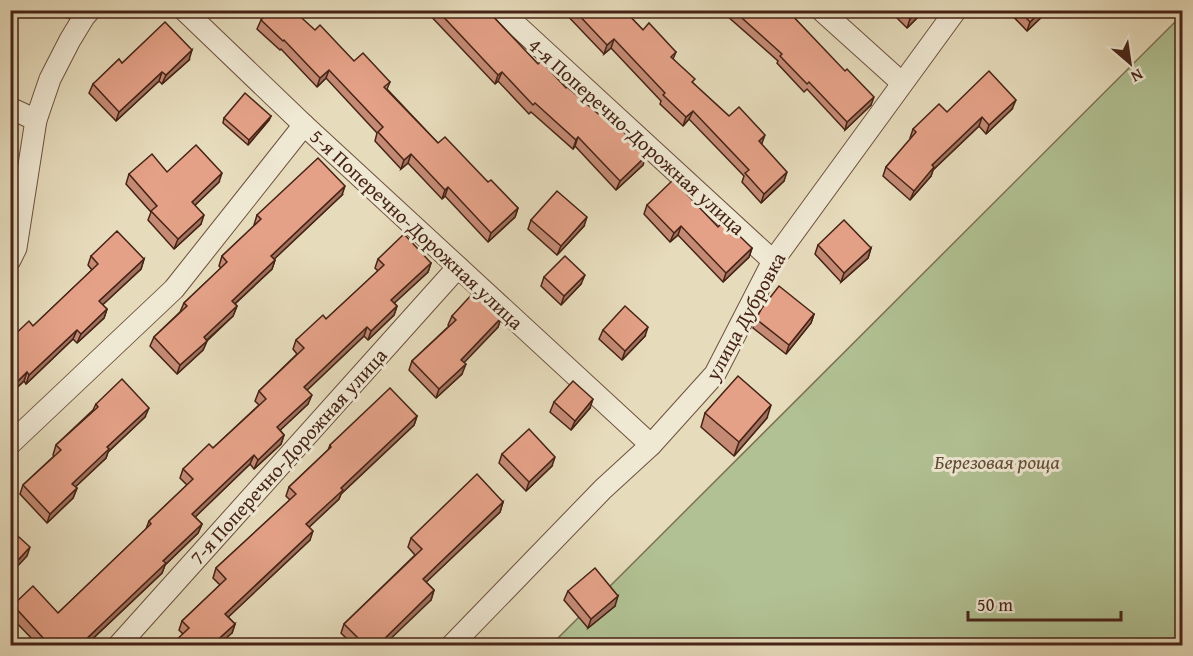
<svg xmlns="http://www.w3.org/2000/svg" width="1193" height="656" font-family="'Gentium Book Plus',serif">
	<rect width="100%" height="100%" fill="#e6dbbb"/>
	<filter id="stains"><feTurbulence type="fractalNoise" baseFrequency=".00333" numOctaves="4"/><feColorMatrix values="0 0 0 0 .2 0 0 0 0 .09 0 0 0 0 .02 0 0 0 .5 -.17"/></filter>
	<radialGradient id="worn" r=".72"><stop offset=".6" stop-color="#630" stop-opacity="0"/><stop offset="1" stop-color="#630" stop-opacity=".3"/></radialGradient>
	<path fill="#b1c193" stroke="#7c7254" stroke-width="1.5" d="M1182,15V645L550,646Z"/>
	<g fill="none" stroke-linecap="round" stroke-linejoin="round">
		<g stroke="#6e513f" stroke-width="13">
			<path id="lane" d="M61,10L84,17"/>
		</g>
		<g stroke="#6e513f" stroke-width="23">
			<g id="street">
				<path d="M184,10L304,125L651,445"/>
				<path d="M500,10L773,261"/>
				<path d="M821,10L902,83"/>
				<path d="M10,108L36,120"/>
				<path d="M10,260L16,248L36,120L50,79L70,40L84,17L90,10"/>
				<path d="M10,444L174,289L304,125"/>
				<path d="M118,646L458,267"/>
				<path d="M451,646L603,489L651,445L715,374L773,261L956,10"/>
			</g>
		</g>
		<use href="#lane" stroke="#efe8d3" stroke-width="10"/>
		<use href="#street" stroke="#efe8d3" stroke-width="21"/>
	</g>
	<g fill="#c48a74" stroke="#462316" stroke-width="1.5">
		<path d="M425,10H487L538,64L566,88L643,165L616,190L575,146L573,149L531,112L529,114L498,81L495,84Z"/>
		<path d="M562,10H624L643,30L676,52L673,59L694,84L729,116L762,143L761,144L784,181L761,203L742,182L744,176L689,119L683,126L660,104L661,101L611,48L604,54Z"/>
		<path d="M724,10H792L791,14L871,105L845,130L807,89L804,92L777,63L778,61L726,15L727,13Z"/>
		<path d="M889,10H925L907,28Z"/>
		<path d="M1007,10H1049L1027,31Z"/>
		<path d="M261,20L315,30L354,61L390,82L387,89L438,143L488,182L518,208L515,217L488,242L445,196L442,199L408,163L401,169L375,141L377,133L326,78L317,87L281,49L280,50L257,29Z"/>
		<path d="M189,60L162,84L159,81L116,121L89,93L93,84L122,63Z"/>
		<path d="M1012,109L986,134L979,126L933,170L931,176L910,200L883,176L886,167L911,139L910,138L913,129L947,112Z"/>
		<path d="M271,116L269,120L248,145L223,123L224,118Z"/>
		<path d="M167,172L219,182L195,205L201,224L174,249L148,220L151,212L126,184L129,174Z"/>
		<path d="M342,195L274,259L275,260L272,269L235,304L237,306L233,316L207,341L203,350L177,374L150,346L154,337L180,312L184,303L221,268L219,266L222,256L255,225H254L257,215Z"/>
		<path d="M647,205L718,227L752,248L749,257L723,282L678,235L670,242L644,214Z"/>
		<path d="M531,220L584,226L557,255L528,229Z"/>
		<path d="M818,245L871,248L868,258L841,282L815,254Z"/>
		<path d="M91,256L144,259L141,269L102,305L107,309L104,318L77,343L73,339L26,384L24,381L10,394V339L33,326L92,270L88,265Z"/>
		<path d="M378,259L431,263L428,272L394,303L397,306L394,315L368,340L364,336L307,390L308,404L280,430L284,435L281,444L254,469L250,464L195,517L202,524L198,533L165,565L162,573L86,645H36L37,644L10,616V611L13,605L58,613L146,529L149,521L187,485L180,478L183,469L213,448L259,405L255,401L259,391L297,354L293,349L296,340L326,319L378,271L375,268Z"/>
		<path d="M544,277L581,284L561,305L541,286Z"/>
		<path d="M814,314L811,323L786,354L753,328L756,319Z"/>
		<path d="M452,316L501,318L498,327L464,362L462,374L436,398L409,370L412,361L449,326L448,325Z"/>
		<path d="M603,330L645,336L622,360L599,339Z"/>
		<path d="M554,402L590,408L571,430L550,412Z"/>
		<path d="M96,404L145,417L108,452L106,458L75,487L77,488L73,498L47,523L20,494L23,485L54,456L53,455L56,445L93,410Z"/>
		<path d="M705,413L767,418L734,456L701,427Z"/>
		<path d="M417,416L414,425L341,494L339,499L309,527L310,540L228,617L235,624L232,633L183,634L179,630L182,621L220,585L213,578L216,568L290,500L286,496L289,487L328,450L330,445Z"/>
		<path d="M502,454L552,466L526,491L499,463Z"/>
		<path d="M503,502L500,512L426,582L434,590L431,600L352,644L341,633L344,624L415,555L408,547L411,538Z"/>
		<path d="M568,591L615,606L588,628L564,600Z"/>
	</g>
	<g fill="#a0715e" stroke="#462316" stroke-width="1.5">
		<path d="M919,10H925L907,28L910,19Z"/>
		<path d="M1042,10H1049L1027,31L1030,22Z"/>
		<path d="M614,39L611,48L604,54L607,45Z"/>
		<path d="M192,50L189,60L162,84L166,75Z"/>
		<path d="M329,70L326,78L317,87L320,78Z"/>
		<path d="M162,72L159,81L116,121L119,112Z"/>
		<path d="M502,72L498,81L495,84L498,75Z"/>
		<path d="M874,97L871,105L845,130L847,122Z"/>
		<path d="M1016,100L1012,109L986,134L989,125Z"/>
		<path d="M693,111L689,119L683,126L686,117Z"/>
		<path d="M271,116L269,120L248,145L249,140Z"/>
		<path d="M982,117L979,126L933,170L931,176L910,200L914,191L932,165Z"/>
		<path d="M765,135L762,143L755,150L759,141Z"/>
		<path d="M578,137L575,146L573,149L576,140Z"/>
		<path d="M411,154L408,163L401,169L404,160Z"/>
		<path d="M646,156L643,165L616,190L620,181Z"/>
		<path d="M787,172L784,181L761,203L764,194Z"/>
		<path d="M222,173L219,182L189,211L192,202Z"/>
		<path d="M345,186L342,195L268,265L271,256Z"/>
		<path d="M448,187L445,196L442,199L445,190Z"/>
		<path d="M518,208L515,217L488,242L491,233Z"/>
		<path d="M204,215L201,224L174,249L178,239Z"/>
		<path d="M587,217L584,226L557,255L561,246Z"/>
		<path d="M681,226L678,235L670,242L674,233Z"/>
		<path d="M752,248L749,257L723,282L726,273Z"/>
		<path d="M871,248L868,258L841,282L844,273Z"/>
		<path d="M144,259L141,269L96,311L99,301Z"/>
		<path d="M275,260L272,269L228,310L232,301Z"/>
		<path d="M431,263L428,272L388,309L391,300Z"/>
		<path d="M585,275L581,284L561,305L564,296Z"/>
		<path d="M237,306L233,316L200,346L204,337Z"/>
		<path d="M397,306L394,315L368,340L371,331Z"/>
		<path d="M107,309L104,318L77,343L81,334Z"/>
		<path d="M814,314L811,323L786,354L789,345Z"/>
		<path d="M501,318L498,327L458,369L461,360Z"/>
		<path d="M367,327L364,336L301,396L304,387Z"/>
		<path d="M648,327L645,336L622,360L625,351Z"/>
		<path d="M77,330L73,339L26,384L29,375Z"/>
		<path d="M207,341L203,350L177,374L180,365Z"/>
		<path d="M466,364L462,374L436,398L439,389Z"/>
		<path d="M27,372L24,381L10,394V389Z"/>
		<path d="M312,395L308,404L274,436L277,427Z"/>
		<path d="M593,399L590,408L571,430L575,421Z"/>
		<path d="M771,405L767,418L734,456L739,442Z"/>
		<path d="M149,408L145,417L108,452L106,458L69,493L72,484L107,447Z"/>
		<path d="M417,416L414,425L341,494L339,499L303,533L306,524L341,488Z"/>
		<path d="M284,435L281,444L254,469L258,460Z"/>
		<path d="M254,455L250,464L189,523L192,514Z"/>
		<path d="M555,457L552,466L526,491L529,482Z"/>
		<path d="M77,488L73,498L47,523L50,514Z"/>
		<path d="M503,502L500,512L420,588L423,579Z"/>
		<path d="M202,524L198,533L165,565L162,573L86,645H81L163,561Z"/>
		<path d="M313,531L310,540L222,623L225,614Z"/>
		<path d="M30,547L27,556L10,574V569Z"/>
		<path d="M434,590L431,600L384,645H378Z"/>
		<path d="M618,596L615,606L588,628L591,619Z"/>
		<path d="M235,624L232,633L218,645H212Z"/>
	</g>
	<g fill="#e4a187" stroke="#462316" stroke-width="1.5">
		<path d="M269,10H293L315,30L320,25L354,61L363,53L390,82L384,87L438,143L445,137L488,182L491,180L518,208L491,233L448,187L445,190L411,154L404,160L378,132L383,127L329,70L320,78L284,40L283,41L261,20Z"/>
		<path d="M437,10H487L538,64L541,61L566,88L567,87L617,130L620,128L646,156L620,181L578,137L576,140L535,103L533,105L502,72L498,75Z"/>
		<path d="M574,10H624L643,30L649,23L676,52L671,57L695,79L692,82L729,116L739,107L765,135L759,141L787,172L764,194L745,173L749,170L693,111L686,117L663,95L665,93L614,39L607,45Z"/>
		<path d="M733,10H790L789,12L845,71L847,69L874,97L847,122L809,82L807,84L780,56L782,54Z"/>
		<path d="M902,10H919L910,19Z"/>
		<path d="M1019,10H1042L1030,22Z"/>
		<path d="M165,22L192,50L166,75L162,72L119,112L93,84L119,59L122,63Z"/>
		<path d="M989,71L1016,100L989,125L982,117L932,165L934,167L914,191L886,167L916,132L913,129L939,104L947,112Z"/>
		<path d="M245,93L271,116L249,140L224,118Z"/>
		<path d="M196,145L222,173L192,202L204,215L178,239L151,211L157,206L129,174L152,154L167,172Z"/>
		<path d="M318,158L345,186L271,256L275,260L232,301L237,306L204,337L207,341L180,365L154,337L187,306L184,303L227,262L222,256L261,219L257,215Z"/>
		<path d="M673,180L718,227L724,221L752,248L726,273L681,226L674,233L647,205Z"/>
		<path d="M557,191L587,217L561,246L531,220Z"/>
		<path d="M844,220L871,248L844,273L818,245Z"/>
		<path d="M117,231L144,259L99,301L107,309L81,334L77,330L29,375L27,372L10,389V339L29,321L33,326L98,264L91,256Z"/>
		<path d="M404,234L431,263L391,300L397,306L371,331L367,327L304,387L312,395L277,427L284,435L258,460L254,455L192,514L202,524L163,561L166,563L81,644L82,645H36L44,639L13,605L33,586L58,613L151,524L149,521L193,479L183,469L209,444L213,448L266,399L259,391L304,348L296,340L323,315L326,319L384,265L378,259Z"/>
		<path d="M565,256L585,275L564,296L544,277Z"/>
		<path d="M779,286L814,314L789,345L756,319L762,308Z"/>
		<path d="M474,292L501,318L461,360L466,364L439,389L412,361L456,320L452,316Z"/>
		<path d="M625,306L648,327L625,351L603,330Z"/>
		<path d="M738,376L771,405L739,442L705,413Z"/>
		<path d="M122,379L149,408L107,447L109,449L72,484L77,488L50,514L23,485L61,450L56,445L98,407L96,404Z"/>
		<path d="M573,381L593,399L575,421L554,402Z"/>
		<path d="M390,388L417,416L341,488L343,490L306,524L313,531L225,614L235,624L212,645H171L189,628L182,621L226,579L216,568L296,494L289,487L331,447L330,445Z"/>
		<path d="M529,429L555,457L529,482L502,454Z"/>
		<path d="M477,474L503,502L423,579L434,590L378,645H350L358,638L344,624L422,549L411,538Z"/>
		<path d="M10,529L30,547L10,569Z"/>
		<path d="M595,568L618,596L591,619L568,591Z"/>
	</g>
	<g text-anchor="middle" dominant-baseline="central" stroke-width="6" stroke-linejoin="round" paint-order="stroke">
		<g font-size="20" fill="#462316" stroke="#efe8d3">
			<text transform="translate(637 136) rotate(42)">4-я Поперечно-Дорожная улица</text>
			<text transform="translate(417 229) rotate(43)">5-я Поперечно-Дорожная улица</text>
			<text transform="translate(745 316) rotate(-61)">улица Дубровка</text>
			<text transform="translate(288 456) rotate(-48)">7-я Поперечно-Дорожная улица</text>
		</g>
		<g font-size="20" font-style="italic" fill="#614a35" stroke="#efe8d3">
			<text x="997" y="461">Березовая роща</text>
		</g>
	</g>
	<rect width="1193" height="656" fill="none" stroke="#e6dbbb" stroke-width="36"/>
	<rect x="12" y="12" width="1169" height="632" fill="none" stroke="#462316" stroke-width="3"/>
	<rect x="18" y="18" width="1157" height="620" fill="none" stroke="#462316" stroke-width="1.5"/>
	<g transform="translate(1130 63) rotate(151)" stroke="#efe8d3" stroke-width="4.5" paint-order="stroke">
	<path d="M0-4.5L10 22L0 15L-10 22Z" fill="#462316"/>
	<text y="-9" font-size="16" font-weight="bold" text-anchor="middle" fill="#462316">N</text>
	</g>
	<path d="M968 611v9h153v-9" fill="none" stroke="#462316" stroke-width="3"/>
	<text x="977" y="611" font-size="18" fill="#462316" stroke="#efe8d3" stroke-width="4.5" paint-order="stroke">50 m</text>
	<rect width="100%" height="100%" filter="url(#stains)"/>
	<rect width="100%" height="100%" fill="url(#worn)"/>
</svg>
